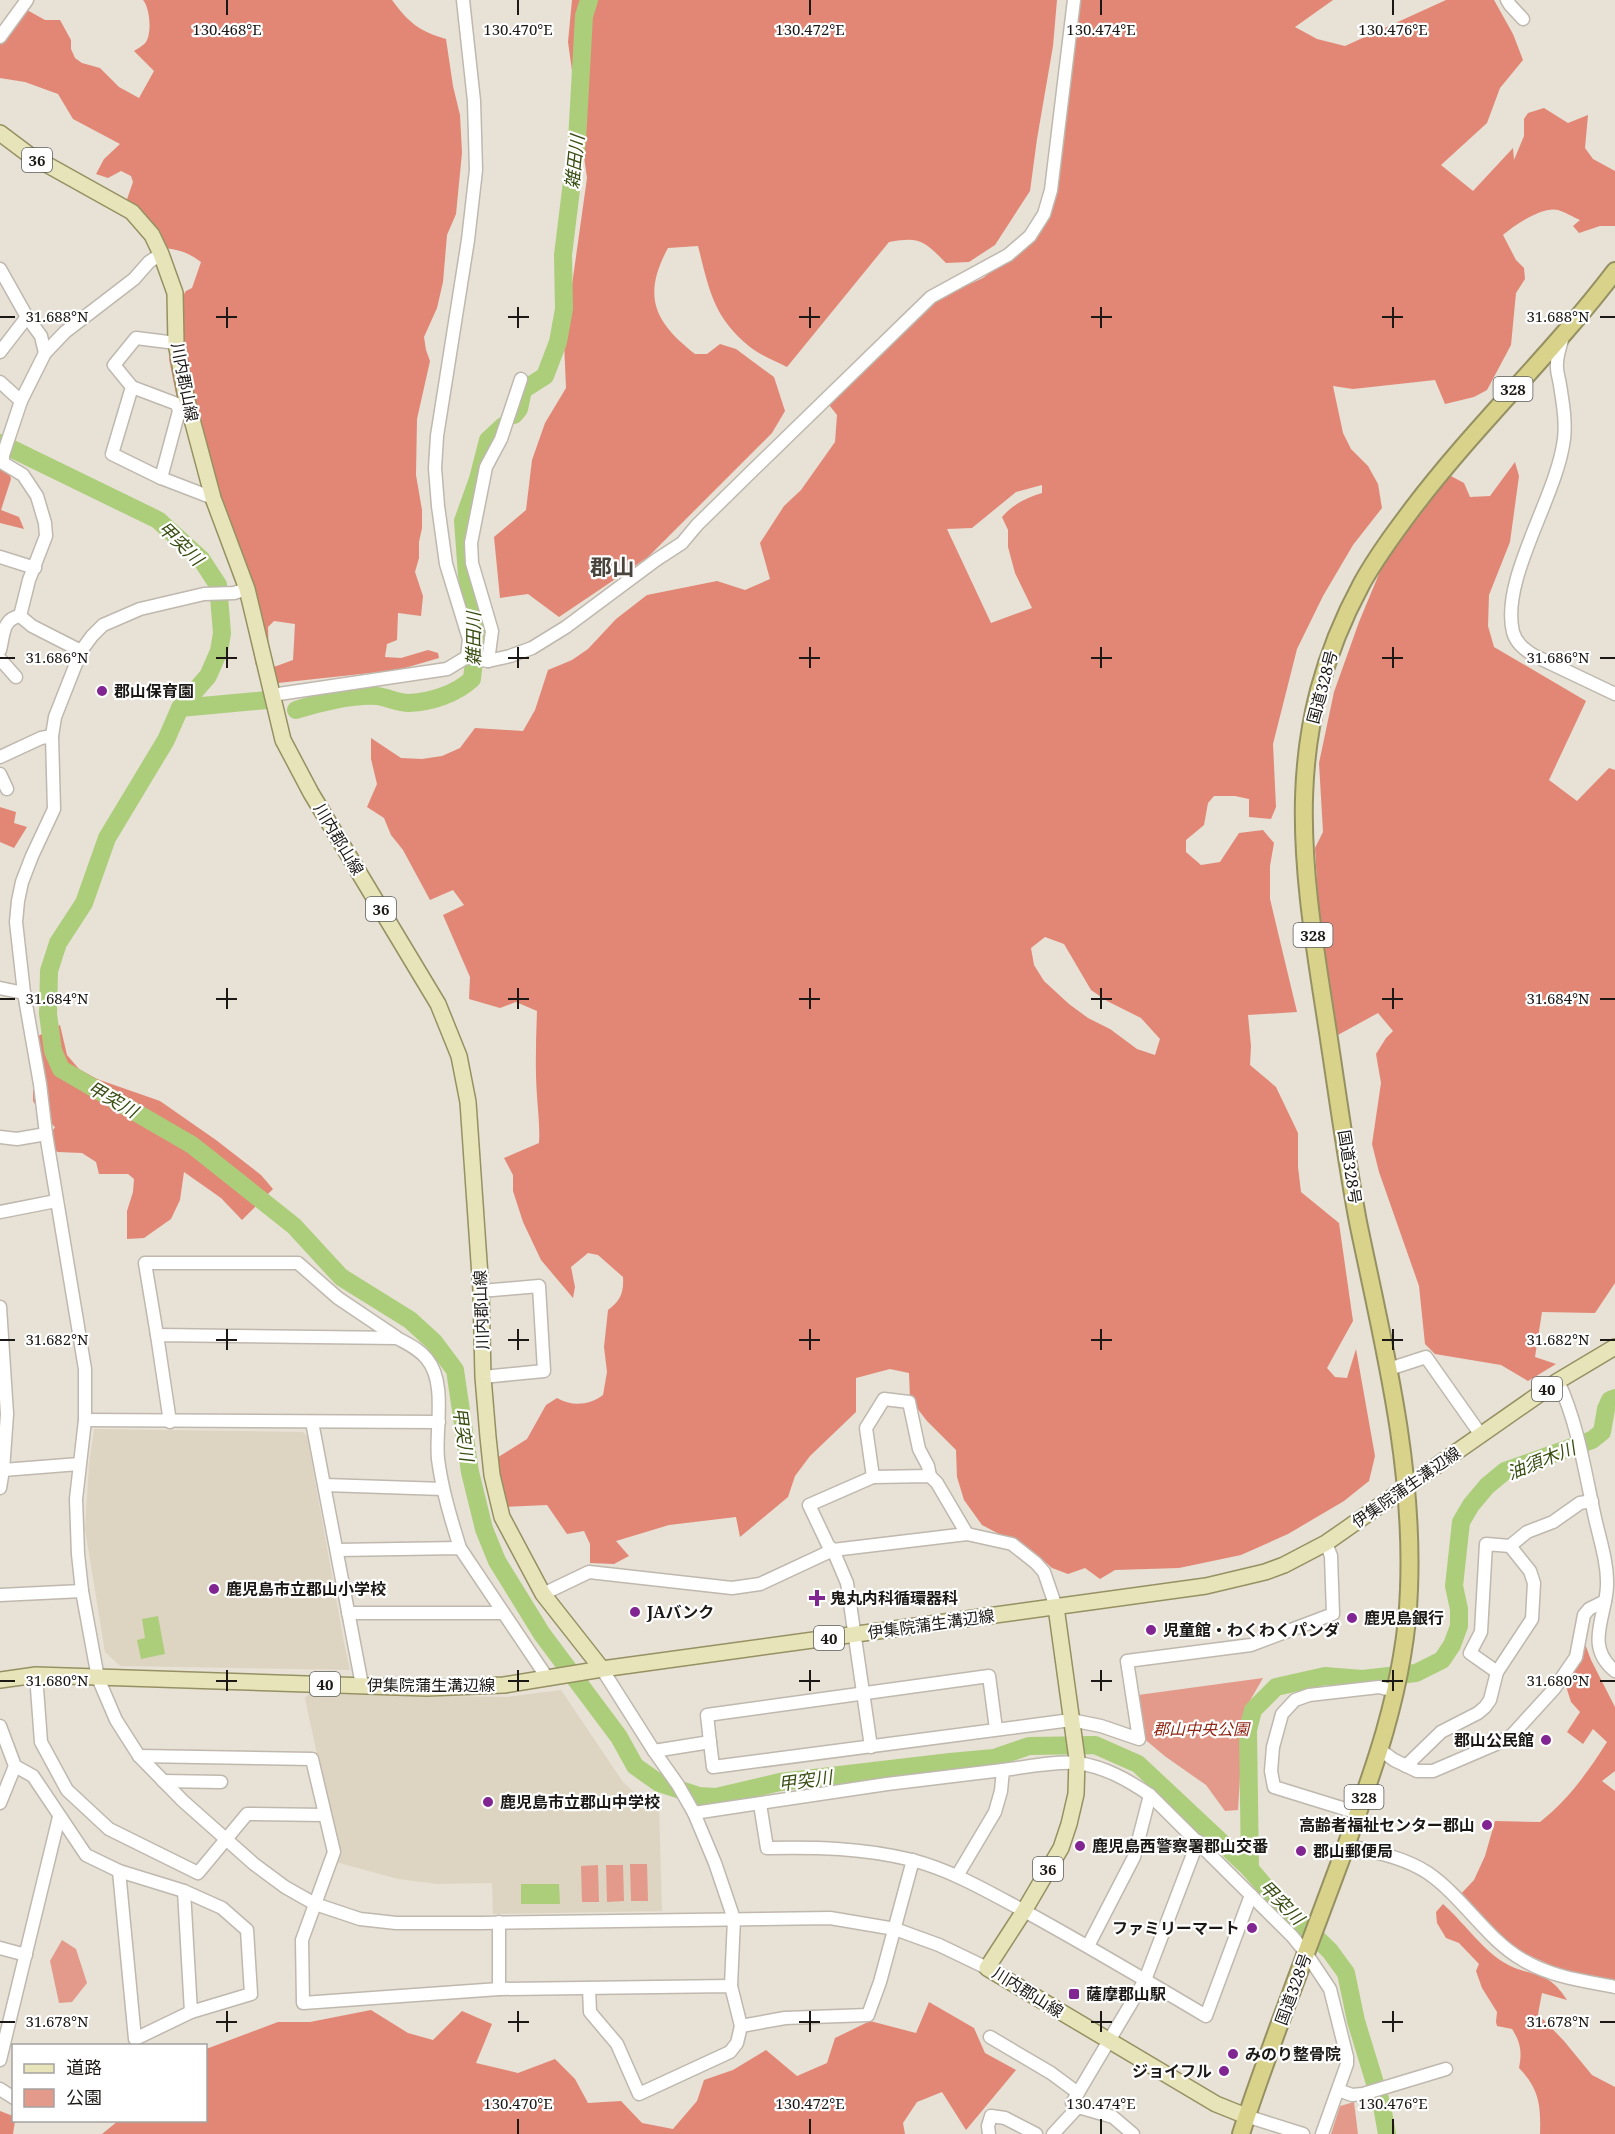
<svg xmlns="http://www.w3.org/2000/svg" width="1615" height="2134" font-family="'Noto Serif','Noto Sans JP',serif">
	<rect width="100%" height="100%" fill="#e7e1d6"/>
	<g fill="#ded4c2">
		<path d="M94,1429L303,1432L307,1436L345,1648L350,1670L120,1666L105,1652L85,1529L89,1465Z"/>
		<path d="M561,1690L623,1782L639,1797L659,1807L662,1911L493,1914L492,1883L438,1884L398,1879L336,1862L338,1853L305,1698L309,1694L507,1697Z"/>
	</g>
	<g fill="#e49a8a">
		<path d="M1263,1678L1244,1711L1238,1810L1225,1811L1206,1785L1166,1757L1142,1737L1138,1695Z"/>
		<path d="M630,1864H647L648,1901H631Z"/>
		<path d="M598,1865L599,1902H582L581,1866Z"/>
		<path d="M606,1865H623L624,1901L607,1902Z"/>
		<path d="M62,1940L76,1949L87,1983L72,2002L59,2003L50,1961Z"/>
		<path d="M1354,2102L1358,2134H1331L1340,2106Z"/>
	</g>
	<g fill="#e28775" fill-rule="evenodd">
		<path d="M143,0H392C409,23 419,31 446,39L453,86L460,115L462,153L456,214L447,235L443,282L437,308L424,337L426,350L430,361L417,419L416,475L422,510V528L419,542V558L415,572L423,596L421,616L398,613L397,640L387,644L385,657L401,658L428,650L438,653L439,658L398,670L278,683L265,680L260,672L293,660L295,624L274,621L268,627L269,664L256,666L245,609L177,399L169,359L175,308L186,291L192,288L201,262C188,252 175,248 158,248L126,202L133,182L131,176L121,171L108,178L96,174L104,159L120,144L73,119L58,94L25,82L0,78V34L18,5L45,20H60L71,40V49L75,58L82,63L100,68L119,87L139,98L154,71L134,51C137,49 143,46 146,42C152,33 150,8 143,0Z"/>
		<path d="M572,0H1057L1053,46L1037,139L1030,191L995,245L969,262L946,263C924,241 921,236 889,242L787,367C775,361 760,355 750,347C713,317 709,289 698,246L668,248C642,296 654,322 695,354H707L720,344L736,349L774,377L785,411L772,433L648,557L559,617L528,594L500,598L494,537L526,510L532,460L545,423L566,388L564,342L587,178L568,42Z"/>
		<path d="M1076,0H1333L1295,27L1317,39L1345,46L1446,0H1494L1513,34L1523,60L1500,88L1487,123L1441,165L1473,191L1513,148L1514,160L1524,136V119L1528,113L1544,108L1568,123L1588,115L1585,148L1593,159L1615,171V226H1600L1579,233L1573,226L1580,220C1573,217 1565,212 1558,210C1543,206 1514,225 1503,235L1516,260L1524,268L1525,279L1516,293L1511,345L1487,390L1474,397L1445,404L1435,380L1353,389L1333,386L1343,433L1351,449L1368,466L1378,484L1382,508L1353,545L1323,596L1297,649L1273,744L1276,807L1271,819L1249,817V799L1235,796H1214L1208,803L1204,825L1186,840V852L1201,865L1220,862L1239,833L1263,830L1274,843L1270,866V899L1297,1012L1248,1015L1251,1046L1250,1065L1276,1087L1298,1133V1167L1301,1192L1339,1223L1353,1321L1327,1368L1335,1377L1347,1378L1356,1349L1375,1456L1369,1481L1344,1501L1288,1534L1241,1555L1179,1568L1115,1570L1100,1579L1085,1568L1068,1574L1052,1568L1035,1553L982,1525L964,1500L957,1477L956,1450L927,1421L910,1399L909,1373L890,1369L856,1378V1412L810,1456L795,1476L788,1497L740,1537L736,1517L669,1525L616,1541L629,1556L614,1564L590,1563V1544L584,1531L567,1534L547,1505L505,1507L495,1459L527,1439L546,1405L557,1398C572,1407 590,1405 603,1395L607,1372L604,1347L608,1310C620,1301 624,1293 623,1277L598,1255L588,1253L571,1267L575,1287L573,1298L541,1260L523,1222L513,1191V1175L504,1158L539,1143C540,1127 538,1112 537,1096C535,1068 536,1039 537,1011L516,1002L500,1008L469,999L470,977L443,915L464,905L453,890L430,900L403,850L391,835L384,818L367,807L377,784L371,759V738L401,758L422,759L442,756L460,748L475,728L523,731L535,710L548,670L572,660L588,649L616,619L647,595L717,581L745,590L770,579L760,543L784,506L801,490L835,442L837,415L826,401L911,321L939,298L983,278L1021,249L1040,222ZM1042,485V493C1026,498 1013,504 1002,517L1008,530V547L1015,573L1032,608L991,623L947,529L972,528L1016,492ZM1045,937L1064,944L1091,990L1107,1001L1141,1018L1160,1039L1155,1055L1137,1049L1110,1029L1088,1018L1069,1004L1044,981L1034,965L1031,948Z"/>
		<path d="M0,456L6,458L11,479L1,510L19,517L24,529L0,523Z"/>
		<path d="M1515,462L1519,476L1510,542L1489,595L1488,626L1494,647L1586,701L1549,780L1577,801L1609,768L1615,770V1283L1595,1313L1542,1312L1535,1357L1556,1364L1528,1381L1501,1365L1435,1354L1425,1344L1419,1286L1379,1172L1372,1144L1381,1083L1376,1054L1386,1038L1393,1031L1378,1013L1336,1036L1319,917L1315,848L1323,832L1319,763L1334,692L1359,622L1386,557L1447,474L1464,483L1470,497L1490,496Z"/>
		<path d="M0,807L16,812L14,823L27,827L14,848L0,842Z"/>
		<path d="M60,1025L67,1055L79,1069L97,1079L160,1101L216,1140L261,1175L273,1189L242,1220L221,1198L184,1172L180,1200L171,1219L144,1238L127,1239V1211L133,1192L134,1179L128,1174H99L96,1162L82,1153L58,1152L42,1147L55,1127L41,1114L33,1101V1085L37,1067L38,1036Z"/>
		<path d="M1582,1636L1591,1660L1615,1707V1771L1602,1781L1615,1791V1981L1575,1976L1515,1949L1458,1897L1474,1880L1485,1856L1495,1821L1540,1822C1568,1800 1588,1772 1607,1742L1593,1729L1583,1744L1567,1732L1580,1712L1571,1702L1565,1683Z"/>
		<path d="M1443,1904C1461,1920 1482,1948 1500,1960C1528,1979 1546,1966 1567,2000L1542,1993L1538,2014L1564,2041L1592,2075L1615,2087V2134H1540C1541,2105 1539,2089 1519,2068C1522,2052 1521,2043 1512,2029L1497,2026L1496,2022L1497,2012L1482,1988L1476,1971L1479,1964L1459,1943L1446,1938L1437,1923L1436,1912Z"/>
		<path d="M929,2002L974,2028L985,2053L1016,2070L966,2130L942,2092L917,2102L903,2123L905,2134H102L118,2121L206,2120V2049L278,2022H310L371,2010L408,2033L433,2040L462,2011L492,2024L476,2063L518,2073L555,2059L575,2079L588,2103L621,2101L642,2123L673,2129L697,2101L704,2080L733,2070L766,2050L797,2076L827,2063L835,2038L870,2021L916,2033Z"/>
		<path d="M0,2111L13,2116L14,2120L15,2121L13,2134H0Z"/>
	</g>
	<g fill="#acce7a">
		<path d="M158,1616L165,1654L141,1659L137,1640L145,1638L142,1619Z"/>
		<path d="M521,1884H559L560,1904H521Z"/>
	</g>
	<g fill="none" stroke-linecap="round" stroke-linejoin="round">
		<g stroke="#acce7a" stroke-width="18">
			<path d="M514,415L519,409L523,390L545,376L558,342L564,309L563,255L577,141L584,16L589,0"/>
			<path d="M0,443L158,520L201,559L218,585L222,633L219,651L208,676L180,708L166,740L107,838L84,903L58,943L49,971L48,1014L53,1051L61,1069L192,1145L294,1226L341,1277L410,1320L434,1342L455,1370L470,1472L484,1529L497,1561L542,1634L619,1737L635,1766L659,1783L699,1796L716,1797L780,1782L950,1762L994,1758L1029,1746L1095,1745L1138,1764L1250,1869L1275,1898L1330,1951L1346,1973L1356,2021L1382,2106L1387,2134"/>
			<path d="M180,708L267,700"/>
			<path d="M296,710C317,703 355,694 377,696C387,697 398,703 409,703C431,702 456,694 472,679L477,633L467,575L463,521L478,479L488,440L503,426"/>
			<path d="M1250,1869L1248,1730L1253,1710L1276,1687L1325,1676L1362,1679L1416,1673L1442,1660L1452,1645L1459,1626V1609L1454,1586L1461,1522L1471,1505L1487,1486L1505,1471L1592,1440L1602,1432L1606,1409L1610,1400L1615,1398"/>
		</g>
		<g stroke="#bfb8ae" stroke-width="15">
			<g id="minor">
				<path d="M463,0L474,101L476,170L468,240L437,436L435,468L438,506L446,564L469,639L467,657"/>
				<path d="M1507,0L1510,5L1523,19"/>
				<path d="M0,37L27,0"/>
				<path d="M0,269L27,317L41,336L45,353"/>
				<path d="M1563,336C1561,345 1557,354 1557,363C1556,370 1559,378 1560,385C1563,404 1566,421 1564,439C1557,497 1500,579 1513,632C1516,643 1524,649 1533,655L1615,694"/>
				<path d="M176,343L136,338L114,365L132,387L112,454L161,478L213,498"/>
				<path d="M0,352L27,317"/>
				<path d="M0,382L21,401"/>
				<path d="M132,387L177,404L179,411L161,478"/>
				<path d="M0,557L35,568"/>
				<path d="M247,589L234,593L204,594L140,609L103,625L92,636L81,651L55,717L52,736L54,809L32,856L22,882L18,901L16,922L24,993L40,1084L46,1134L85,1369V1420L76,1499L78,1554L82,1591L98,1678L116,1720L139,1756L183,1801L254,1864L285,1887L315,1904L360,1919L396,1923H481L830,1918L895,1929L939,1945L987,1968"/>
				<path d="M0,650C4,635 2,619 20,616"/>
				<path d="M81,651L32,626L20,616L29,580L46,536L45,523L37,496L23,475L3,463V455L21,401L45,353L65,332L134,279L149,262L161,254"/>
				<path d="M0,659L16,677"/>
				<path d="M488,661L492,631L472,563L471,543L486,467L501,439L521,379"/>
				<path d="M272,695L447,669L467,657L488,661L510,656L532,648L566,627L656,560L682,543L697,525L749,474L931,297L1008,255L1030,236L1044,214L1051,190L1074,0"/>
				<path d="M0,757L41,738L52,736"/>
				<path d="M0,774L7,789"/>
				<path d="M0,988L24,993"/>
				<path d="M0,1137L17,1139L46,1134"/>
				<path d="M0,1212L56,1201"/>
				<path d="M481,1291L539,1286L544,1371L483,1377"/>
				<path d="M0,1307L7,1414L3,1470L79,1464"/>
				<path d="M157,1335L145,1263H298L338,1298L396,1337"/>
				<path d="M1389,1369L1426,1357L1481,1435"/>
				<path d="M1558,1381C1578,1424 1585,1472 1595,1518C1600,1540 1608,1564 1607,1586C1606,1617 1584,1646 1615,1671"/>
				<path d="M85,1420L439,1422"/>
				<path d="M170,1422L157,1335L397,1338C408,1344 419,1349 427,1359C447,1383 435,1430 438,1459C442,1490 451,1519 460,1548"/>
				<path d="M312,1422L362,1685"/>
				<path d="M873,1477L866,1428L884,1399L909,1402L919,1449L928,1466L930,1476"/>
				<path d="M325,1485L443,1489"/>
				<path d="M0,1488L3,1470"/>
				<path d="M337,1550L460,1548L548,1679"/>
				<path d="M543,1594L589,1572L732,1588L760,1584L833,1550L967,1534L1012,1544L1036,1563L1044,1572L1056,1607"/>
				<path d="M0,1595L82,1591"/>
				<path d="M348,1613H503"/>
				<path d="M602,1669L654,1751L678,1785L694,1813L715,1863L734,1919L731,1986"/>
				<path d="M1497,1672L1470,1653L1481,1632L1486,1544L1510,1546"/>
				<path d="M36,1675L41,1742L67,1790L109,1829L198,1873L247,1814L324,1815"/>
				<path d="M0,1726L15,1766L33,1776L86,1855L119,1871"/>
				<path d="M710,1742L713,1767L1071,1720L1101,1726L1139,1739L1127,1661L1251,1645L1333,1614L1331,1556L1326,1543"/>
				<path d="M871,1747L847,1583L833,1550L828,1545L809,1505L873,1477L930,1476L937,1483L967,1534"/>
				<path d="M1379,1749L1394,1760L1417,1771H1433L1496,1744L1512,1735L1554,1689L1576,1657L1584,1615L1589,1609L1605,1601"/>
				<path d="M654,1751L710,1742L707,1715L989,1676L996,1729"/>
				<path d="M139,1756L312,1759L334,1852L302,1940L303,2003L499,1989L731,1986L741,2026L785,2018L868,2015L880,1982L913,1860"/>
				<path d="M1406,1766L1441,1732L1478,1713L1485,1707L1490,1700L1497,1672L1532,1619L1534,1583L1530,1571L1510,1546L1527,1532L1553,1522L1580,1503L1592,1501"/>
				<path d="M163,1781L221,1782"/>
				<path d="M0,1803L15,1766"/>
				<path d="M760,1804L767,1848C816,1847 864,1848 912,1860C954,1871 990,1893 1028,1913C1088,1946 1147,1981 1206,2016L1251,1895"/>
				<path d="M694,1813L887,1784L1003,1770"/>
				<path d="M1358,1813L1274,1787L1271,1771L1273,1747L1282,1714L1295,1700L1309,1695L1379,1687L1395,1691"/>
				<path d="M1346,1845C1374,1852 1404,1857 1428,1873C1463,1897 1487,1940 1523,1960C1551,1977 1584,1981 1615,1987"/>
				<path d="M119,1871L184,1891L222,1908L247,1930L251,1994L191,2012L135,2039Z"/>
				<path d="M957,1876L995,1812L1001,1791L1003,1770C1027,1767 1054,1761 1078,1763C1105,1767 1128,1780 1150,1795"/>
				<path d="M184,1891L191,2012"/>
				<path d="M499,1922V1989"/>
				<path d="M1088,1946L1134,1857L1150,1795L1292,1936L1306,1953L1330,1989L1347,2057V2064L1322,2134"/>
				<path d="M0,1948L26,1955"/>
				<path d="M589,1988L590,2012L617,2044L639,2094L730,2052L737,2043L741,2026"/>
				<path d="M990,2037L1051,2073L1078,2093"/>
				<path d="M0,2060L59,1817"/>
				<path d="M0,2089L14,2098"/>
				<path d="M1338,2090L1352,2095L1363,2094L1446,2069"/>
				<path d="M1246,2116L1303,2134"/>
				<path d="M989,2134L988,2126L991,2116L1005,2118L1036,2134"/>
				<path d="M1053,2134L1078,2107"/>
				<path d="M1133,2134L1113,2117L1078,2107L1072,2103L1145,1980L1198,1841"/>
			</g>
		</g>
		<g stroke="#969162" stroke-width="18">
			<g id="major">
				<path d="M0,133L28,154L132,212L152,235L161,254L175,293L176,343L186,397L213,498L247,589L283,740L311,793L438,1004L459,1056L468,1102L481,1291L483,1377L488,1437L492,1475L502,1517L543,1594L602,1669"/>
				<path d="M1056,1607L1077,1759L1076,1794L1069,1824L1061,1848L1024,1911L987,1968L1216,2104L1246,2116"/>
				<path d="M0,1680L36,1675L427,1688L504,1685L602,1669L1206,1586L1265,1572L1284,1565L1326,1543L1558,1381L1615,1347"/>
			</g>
		</g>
		<g stroke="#969162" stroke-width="20">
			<path id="highway" d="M1241,2134C1253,2096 1267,2058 1281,2020C1300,1970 1318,1920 1337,1870C1371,1779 1406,1686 1409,1589C1414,1463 1383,1343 1358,1222C1345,1153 1336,1083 1325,1013C1300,855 1282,731 1362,583C1377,556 1395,532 1413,508C1476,425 1552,354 1615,271"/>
		</g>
		<use href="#minor" stroke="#fff" stroke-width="12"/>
		<use href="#major" stroke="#e8e4b9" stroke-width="15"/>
		<use href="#highway" stroke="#d9d28b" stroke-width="16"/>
	</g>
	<path fill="none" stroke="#1b1815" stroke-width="2" d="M227,0V15M518,0V15M810,0V15M1101,0V15M1393,0V15M227,307V328M518,307V328M810,307V328M1101,307V328M1393,307V328M0,317H15M216,317H237M508,317H529M799,317H820M1091,317H1112M1382,317H1403M1600,317H1615M227,647V668M518,647V668M810,647V668M1101,647V668M1393,647V668M0,658H15M216,658H237M508,658H529M799,658H820M1091,658H1112M1382,658H1403M1600,658H1615M227,988V1009M518,988V1009M810,988V1009M1101,988V1009M1393,988V1009M0,999H15M216,999H237M508,999H529M799,999H820M1091,999H1112M1382,999H1403M1600,999H1615M227,1329V1350M518,1329V1350M810,1329V1350M1101,1329V1350M1393,1329V1350M0,1340H15M216,1340H237M508,1340H529M799,1340H820M1091,1340H1112M1382,1340H1403M1600,1340H1615M227,1670V1691M518,1670V1691M810,1670V1691M1101,1670V1691M1393,1670V1691M0,1681H15M216,1681H237M508,1681H529M799,1681H820M1091,1681H1112M1382,1681H1403M1600,1681H1615M227,2011V2032M518,2011V2032M810,2011V2032M1101,2011V2032M1393,2011V2032M0,2022H15M216,2022H237M508,2022H529M799,2022H820M1091,2022H1112M1382,2022H1403M1600,2022H1615M518,2119V2134M810,2119V2134M1101,2119V2134M1393,2119V2134"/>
	<g fill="#812592" stroke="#fff" stroke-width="2">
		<circle cx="102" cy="691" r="6"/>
		<circle cx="214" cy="1589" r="6"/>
		<path d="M814 1589h6v6h6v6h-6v6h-6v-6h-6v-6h6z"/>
		<circle cx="635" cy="1612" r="6"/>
		<circle cx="1352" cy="1618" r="6"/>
		<circle cx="1151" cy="1630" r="6"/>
		<circle cx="1546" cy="1740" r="6"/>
		<circle cx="488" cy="1802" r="6"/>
		<circle cx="1487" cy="1825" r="6"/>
		<circle cx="1080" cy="1846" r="6"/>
		<circle cx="1301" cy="1851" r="6"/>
		<circle cx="1252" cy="1928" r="6"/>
		<rect x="1068" y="1988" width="12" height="12" rx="3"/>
		<circle cx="1233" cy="2054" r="6"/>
		<circle cx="1224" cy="2071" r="6"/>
	</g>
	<g text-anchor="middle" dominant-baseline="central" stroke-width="4.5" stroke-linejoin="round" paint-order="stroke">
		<g fill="#fff" stroke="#5f5d5b" stroke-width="1.5">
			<rect x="22" y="148" width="30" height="24" rx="4.5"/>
			<rect x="1493.5" y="377" width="39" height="24" rx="4.5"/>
			<rect x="366" y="897" width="30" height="24" rx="4.5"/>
			<rect x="1293.5" y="923" width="39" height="24" rx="4.5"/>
			<rect x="1532" y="1377" width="30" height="24" rx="4.5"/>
			<rect x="814" y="1626" width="30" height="24" rx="4.5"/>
			<rect x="310" y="1672" width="30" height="24" rx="4.5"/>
			<rect x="1344.5" y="1785" width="39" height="24" rx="4.5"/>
			<rect x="1033" y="1857" width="30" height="24" rx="4.5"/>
		</g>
		<g font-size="15" font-weight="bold" fill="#1b1815">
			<text x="37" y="160">36</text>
			<text x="1513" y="389">328</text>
			<text x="381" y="909">36</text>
			<text x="1313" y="935">328</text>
			<text x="1547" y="1389">40</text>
			<text x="829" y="1638">40</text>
			<text x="325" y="1684">40</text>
			<text x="1364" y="1797">328</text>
			<text x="1048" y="1869">36</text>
		</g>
		<g font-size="16" fill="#1b1815" stroke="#fff">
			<text transform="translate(185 382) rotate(79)">川内郡山線</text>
			<text transform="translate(1322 687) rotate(-75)">国道328号</text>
			<text transform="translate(339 839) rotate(59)">川内郡山線</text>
			<text transform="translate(1350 1167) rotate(81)">国道328号</text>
			<text transform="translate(481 1310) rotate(-92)">川内郡山線</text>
			<text transform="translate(1406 1487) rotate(-35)">伊集院蒲生溝辺線</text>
			<text transform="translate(931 1624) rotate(-8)">伊集院蒲生溝辺線</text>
			<text x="431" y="1685">伊集院蒲生溝辺線</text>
			<text transform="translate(1293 1989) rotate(-70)">国道328号</text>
			<text transform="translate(1028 1992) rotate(32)">川内郡山線</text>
		</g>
		<g font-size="16" font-weight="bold" fill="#1b1815" stroke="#fff" text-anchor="start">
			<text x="114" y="691">郡山保育園</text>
			<text x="226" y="1589">鹿児島市立郡山小学校</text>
			<text x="830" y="1598">鬼丸内科循環器科</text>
			<text x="647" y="1612">JAバンク</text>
			<text x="1364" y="1618">鹿児島銀行</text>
			<text x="1163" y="1630">児童館・わくわくパンダ</text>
			<text x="1534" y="1740" text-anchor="end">郡山公民館</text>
			<text x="500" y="1802">鹿児島市立郡山中学校</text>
			<text x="1475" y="1825" text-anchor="end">高齢者福祉センター郡山</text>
			<text x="1092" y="1846">鹿児島西警察署郡山交番</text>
			<text x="1313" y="1851">郡山郵便局</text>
			<text x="1240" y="1928" text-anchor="end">ファミリーマート</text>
			<text x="1086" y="1994">薩摩郡山駅</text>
			<text x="1245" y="2054">みのり整骨院</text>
			<text x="1212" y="2071" text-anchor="end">ジョイフル</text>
		</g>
		<g font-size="16" font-style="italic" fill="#912615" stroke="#fff">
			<text x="1201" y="1729">郡山中央公園</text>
		</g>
		<g font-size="18" font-style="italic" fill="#394e12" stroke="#fff">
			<text transform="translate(574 162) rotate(-84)">雑田川</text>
			<text transform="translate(181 543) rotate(44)">甲突川</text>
			<text transform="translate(473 639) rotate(-90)">雑田川</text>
			<text transform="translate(113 1099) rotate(30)">甲突川</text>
			<text transform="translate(464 1434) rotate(82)">甲突川</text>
			<text transform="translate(1541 1460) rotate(-22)">油須木川</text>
			<text transform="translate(805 1780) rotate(-8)">甲突川</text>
			<text transform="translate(1282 1902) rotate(45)">甲突川</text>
		</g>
		<g font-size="22" font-weight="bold" fill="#4a443c" stroke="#fff">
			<text x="612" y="566">郡山</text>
		</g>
	</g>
	<g font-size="15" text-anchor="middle" fill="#1b1815" stroke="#fff" stroke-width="4.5" stroke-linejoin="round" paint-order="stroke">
		<text x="227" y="35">130.468°E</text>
		<text x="518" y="35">130.470°E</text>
		<text x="810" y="35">130.472°E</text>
		<text x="1101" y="35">130.474°E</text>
		<text x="1393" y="35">130.476°E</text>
		<text x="57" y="322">31.688°N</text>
		<text x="1558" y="322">31.688°N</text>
		<text x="57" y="663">31.686°N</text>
		<text x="1558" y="663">31.686°N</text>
		<text x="57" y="1004">31.684°N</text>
		<text x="1558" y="1004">31.684°N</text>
		<text x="57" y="1345">31.682°N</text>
		<text x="1558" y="1345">31.682°N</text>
		<text x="57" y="1686">31.680°N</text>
		<text x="1558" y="1686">31.680°N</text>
		<text x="57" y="2027">31.678°N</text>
		<text x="1558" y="2027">31.678°N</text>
		<text x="518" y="2109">130.470°E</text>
		<text x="810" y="2109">130.472°E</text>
		<text x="1101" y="2109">130.474°E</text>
		<text x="1393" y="2109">130.476°E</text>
	</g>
	<rect x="12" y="2044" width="195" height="78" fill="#ffffff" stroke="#a4a3a1" stroke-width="1.5"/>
	<rect x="24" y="2064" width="30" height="9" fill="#e8e4b9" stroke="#a4a3a1" stroke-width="1.5"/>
	<text x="66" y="2074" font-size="18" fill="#1b1815">道路</text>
	<rect x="24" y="2089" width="30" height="18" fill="#e49a8a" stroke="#a4a3a1" stroke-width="1.5"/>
	<text x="66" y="2104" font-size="18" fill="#1b1815">公園</text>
</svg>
